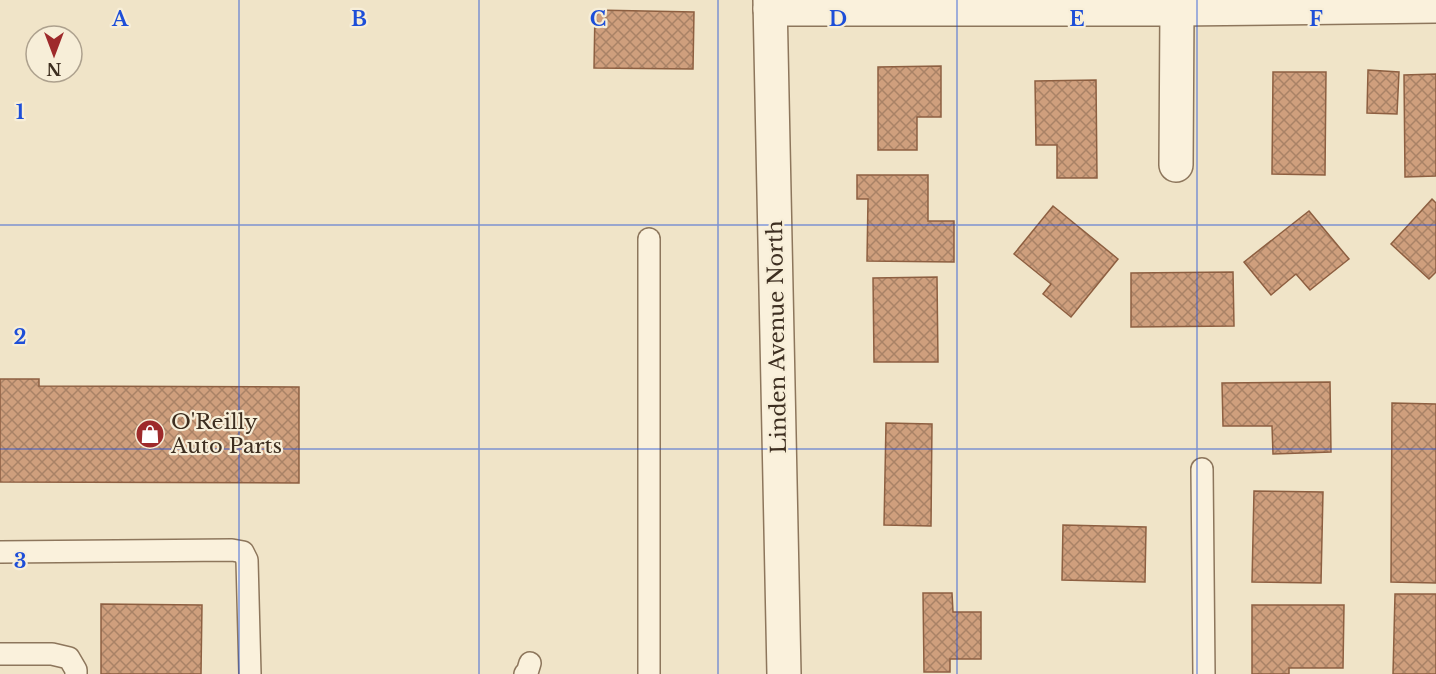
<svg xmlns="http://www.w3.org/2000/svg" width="1436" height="674" font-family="'Libre Baskerville',serif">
	<defs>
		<pattern id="building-cross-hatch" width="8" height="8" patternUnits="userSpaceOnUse" patternTransform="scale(1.5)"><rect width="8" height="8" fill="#cf9f7d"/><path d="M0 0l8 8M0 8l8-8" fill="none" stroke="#a98266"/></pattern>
	</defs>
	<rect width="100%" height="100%" fill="#f0e4c8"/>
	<g fill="url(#building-cross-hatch)" stroke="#8d5f41" stroke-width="1.5">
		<path d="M595,10L694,12L693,69L594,68Z"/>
		<path d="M941,66V117H917V150H878V67Z"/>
		<path d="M1368,70L1399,72L1397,114L1367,113Z"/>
		<path d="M1273,72H1326L1325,175L1272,174Z"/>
		<path d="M1436,74V176L1405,177L1404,75Z"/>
		<path d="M1096,80L1097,178H1057V145H1036L1035,81Z"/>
		<path d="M857,175H928V221H954V262L867,261L868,199H857Z"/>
		<path d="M1432,199L1436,203V272L1429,279L1391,244Z"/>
		<path d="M1053,206L1118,259L1071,317L1043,294L1051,284L1014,254Z"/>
		<path d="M1309,211L1349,259L1310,290L1296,274L1271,295L1244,262Z"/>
		<path d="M1233,272L1234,326L1131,327V273Z"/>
		<path d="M937,277L938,362H874L873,278Z"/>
		<path d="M0,379H39V386L299,387V483L0,482Z"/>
		<path d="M1330,382L1331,452L1273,454L1272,426H1223L1222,383Z"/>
		<path d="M1392,403L1436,404V583L1391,582Z"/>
		<path d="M886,423L932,424L931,526L884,525Z"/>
		<path d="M1254,491L1323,492L1321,583L1252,582Z"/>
		<path d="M1063,525L1146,527L1145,582L1062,580Z"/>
		<path d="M923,593H952L953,612H981V659H950V672H924Z"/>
		<path d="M1395,594H1436V674H1393Z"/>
		<path d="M101,604L202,605L201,674H101Z"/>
		<path d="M1252,605H1344L1343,668H1289V674H1252Z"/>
	</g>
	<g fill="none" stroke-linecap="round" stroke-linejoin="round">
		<g stroke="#8d765c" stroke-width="24">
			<g id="lane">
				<path d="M1202,469L1204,674"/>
				<path d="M0,552L232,550L243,552L247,560L250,674"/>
				<path d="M0,654H52L69,658L76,670V674"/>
				<path d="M525,674L527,673L530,663"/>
				<path d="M649,674V239"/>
			</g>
		</g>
		<g stroke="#8d765c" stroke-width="36">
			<g id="street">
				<path d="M770,0L784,674"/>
				<path d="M770,9H1177L1436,6"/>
				<path d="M1176,165L1177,9"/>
			</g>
		</g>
		<use href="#lane" stroke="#faf1dc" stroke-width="21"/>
		<use href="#street" stroke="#faf1dc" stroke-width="33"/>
	</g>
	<path fill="none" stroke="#1d4ed8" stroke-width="1.5" stroke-opacity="0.55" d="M239,0V674M479,0V674M718,0V674M957,0V674M1197,0V674M0,225H1436M0,449H1436"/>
	<defs>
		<g id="shop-disc" transform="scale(1.5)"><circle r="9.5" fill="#9e2a2b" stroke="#f7eed8"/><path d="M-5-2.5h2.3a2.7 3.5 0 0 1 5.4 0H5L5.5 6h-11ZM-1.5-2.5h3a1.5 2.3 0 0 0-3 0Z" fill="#fff"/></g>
	</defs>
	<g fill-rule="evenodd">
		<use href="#shop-disc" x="150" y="434"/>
	</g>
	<g text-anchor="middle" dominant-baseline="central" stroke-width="4.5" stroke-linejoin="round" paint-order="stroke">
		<g font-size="21" fill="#3d2e20" stroke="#f7eed8">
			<text transform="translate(777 337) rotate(-91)">Linden Avenue North</text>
		</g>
		<g font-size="21" fill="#3d2e20" stroke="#f7eed8" text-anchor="start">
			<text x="171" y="422">O'Reilly<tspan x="171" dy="24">Auto Parts</tspan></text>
		</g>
	</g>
	<g font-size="20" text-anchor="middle" font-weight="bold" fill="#1d4ed8" stroke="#f7eed8" stroke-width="4.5" stroke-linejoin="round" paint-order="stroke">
		<text x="120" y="26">A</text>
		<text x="359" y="26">B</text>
		<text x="598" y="26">C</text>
		<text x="838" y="26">D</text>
		<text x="1077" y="26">E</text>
		<text x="1316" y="26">F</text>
		<text x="20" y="119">1</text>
		<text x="20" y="344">2</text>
		<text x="20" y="568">3</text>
	</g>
	<g transform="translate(54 54) rotate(180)"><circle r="28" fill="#f7eed8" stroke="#ada18e" stroke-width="1.5"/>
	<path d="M0-4.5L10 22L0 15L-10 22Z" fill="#9e2a2b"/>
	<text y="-9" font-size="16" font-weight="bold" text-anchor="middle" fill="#3d2e20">N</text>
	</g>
</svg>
